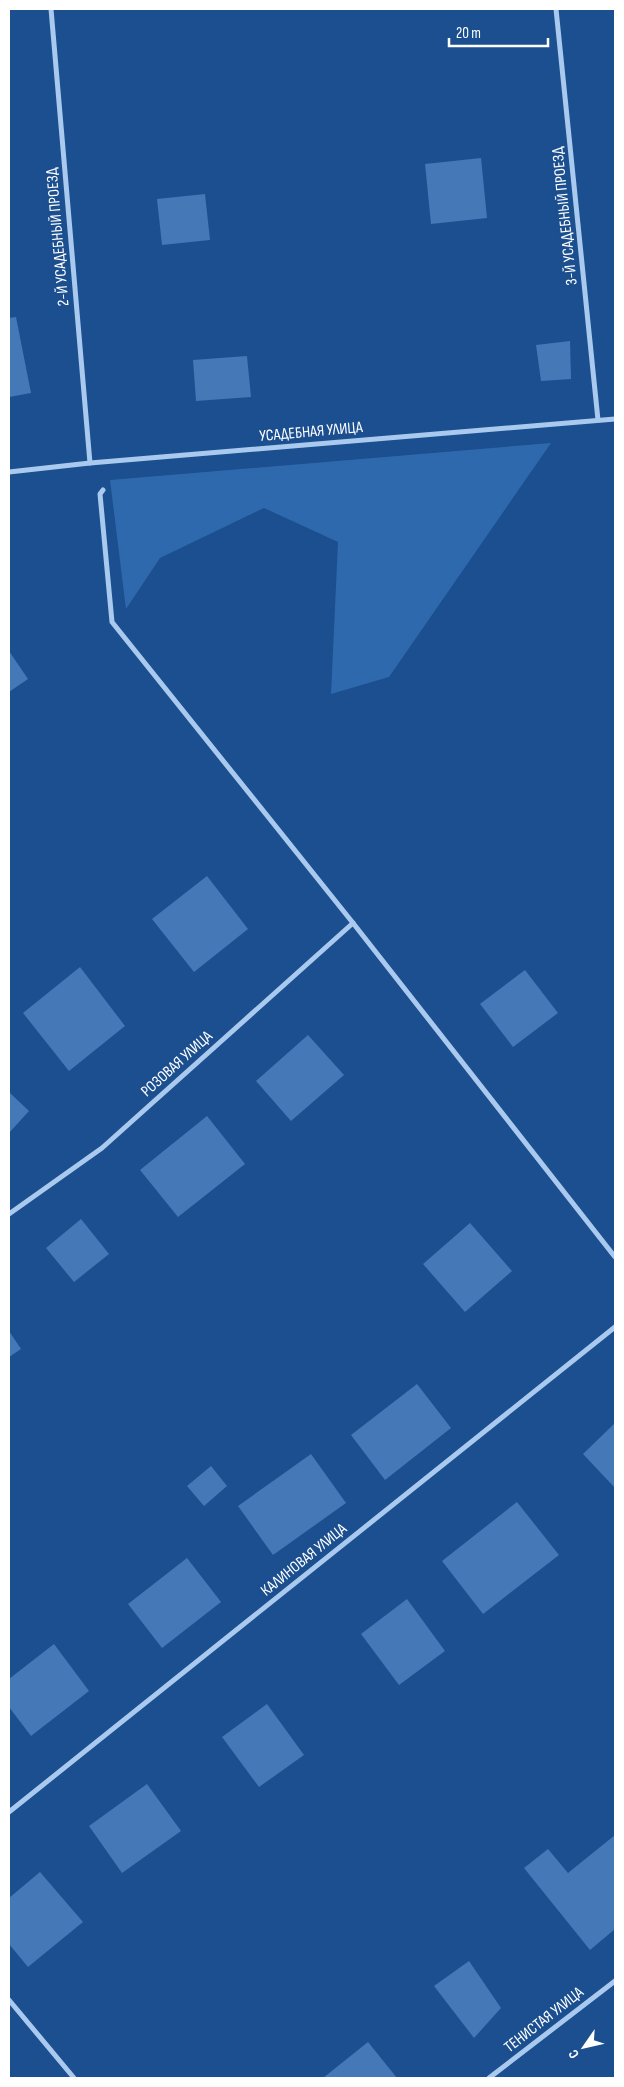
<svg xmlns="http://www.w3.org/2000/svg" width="624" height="2087" font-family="'Sofia Sans Condensed',sans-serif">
	<rect width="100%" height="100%" fill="#1b4f8f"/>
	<path fill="#2e69ad" d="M551,443L389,677L331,694L338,542L264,508L160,558L126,609L110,480Z"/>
	<g fill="#4478b7">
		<path d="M481,158L487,218L431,224L425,164Z"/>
		<path d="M205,194L210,240L162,245L157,199Z"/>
		<path d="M16,317L31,393L9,397V318Z"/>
		<path d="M570,341L571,379L541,381L536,345Z"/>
		<path d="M247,356L251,397L196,401L193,360Z"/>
		<path d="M9,651L28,679L9,692Z"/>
		<path d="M207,876L248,929L194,972L152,919Z"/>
		<path d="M80,967L125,1026L69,1071L23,1013Z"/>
		<path d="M525,970L558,1013L513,1047L480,1004Z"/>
		<path d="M308,1035L344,1075L291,1121L256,1081Z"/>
		<path d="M9,1092L29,1111L9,1133Z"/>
		<path d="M207,1116L245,1164L178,1217L140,1170Z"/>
		<path d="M81,1219L109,1254L74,1282L46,1248Z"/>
		<path d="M470,1223L512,1271L465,1312L423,1264Z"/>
		<path d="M9,1331L21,1349L9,1357Z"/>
		<path d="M417,1384L451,1428L385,1480L351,1435Z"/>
		<path d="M615,1423V1488L583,1454Z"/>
		<path d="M311,1454L346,1503L273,1555L238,1506Z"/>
		<path d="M211,1466L227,1486L204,1506L187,1486Z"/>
		<path d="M517,1502L559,1555L483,1614L442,1561Z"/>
		<path d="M187,1558L221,1602L162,1648L128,1604Z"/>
		<path d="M407,1599L445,1651L399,1685L361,1634Z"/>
		<path d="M54,1644L89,1691L31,1736L9,1707V1679Z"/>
		<path d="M267,1704L304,1755L259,1787L222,1737Z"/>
		<path d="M147,1784L181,1831L122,1873L89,1826Z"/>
		<path d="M615,1835V1929L590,1950L524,1868L548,1849L568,1873Z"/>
		<path d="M40,1872L83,1922L28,1967L9,1944V1898Z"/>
		<path d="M469,1961L501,2008L474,2038L434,1986Z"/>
		<path d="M368,2042L397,2078H323Z"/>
	</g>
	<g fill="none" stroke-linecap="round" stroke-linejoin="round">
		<g stroke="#a9c9ee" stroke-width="5">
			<path d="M51,9L90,463"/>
			<path d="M556,9L598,420"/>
			<path d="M9,472L90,463L615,419"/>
			<path d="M103,490L100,494L112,622L353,923L615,1257"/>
			<path d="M9,1214L102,1148L353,923"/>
			<path d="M9,1812L615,1327"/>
			<path d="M9,2000L74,2078"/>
			<path d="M489,2078L615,1981"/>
		</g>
	</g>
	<g text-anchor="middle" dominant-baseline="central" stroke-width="4" stroke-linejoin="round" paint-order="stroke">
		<g font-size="16" fill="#fff" stroke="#1b4f8f">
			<text transform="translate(565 216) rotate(-96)">3-Й УСАДЕБНЫЙ ПРОЕЗД</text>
			<text transform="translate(58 237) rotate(-95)">2-Й УСАДЕБНЫЙ ПРОЕЗД</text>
			<text transform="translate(311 432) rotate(-5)">УСАДЕБНАЯ УЛИЦА</text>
			<text transform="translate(177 1064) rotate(-42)">РОЗОВАЯ УЛИЦА</text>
			<text transform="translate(304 1560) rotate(-39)">КАЛИНОВАЯ УЛИЦА</text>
			<text transform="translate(544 2020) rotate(-38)">ТЕНИСТАЯ УЛИЦА</text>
		</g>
	</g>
	<rect width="624" height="2087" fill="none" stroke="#ffffff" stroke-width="20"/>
	<g transform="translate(584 2047) rotate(236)" stroke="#1b4f8f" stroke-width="4" paint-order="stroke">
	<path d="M0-4L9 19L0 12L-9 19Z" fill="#ffffff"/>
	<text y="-8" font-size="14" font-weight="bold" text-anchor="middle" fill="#ffffff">С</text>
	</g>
	<path d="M449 38v8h99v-8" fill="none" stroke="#ffffff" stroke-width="2.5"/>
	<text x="456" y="38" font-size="15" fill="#ffffff" stroke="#1b4f8f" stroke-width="4" paint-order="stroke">20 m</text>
</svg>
